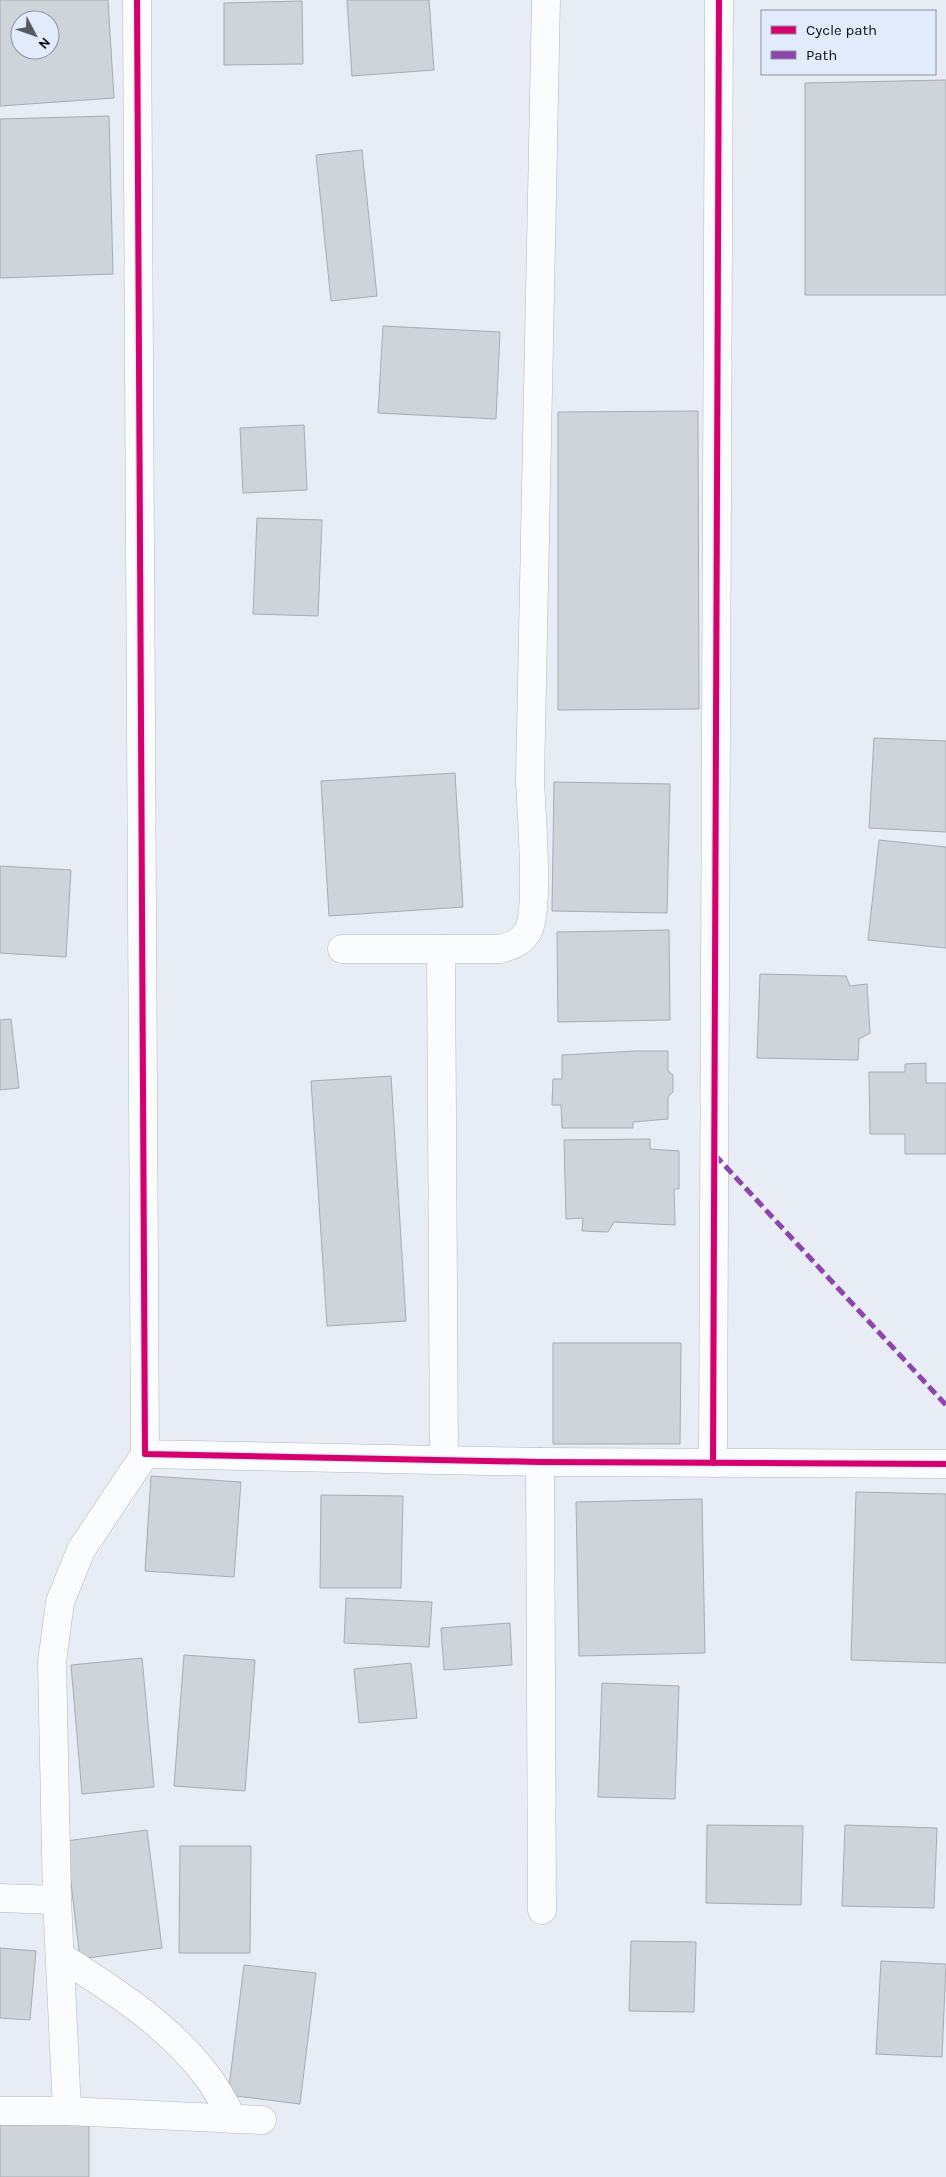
<svg xmlns="http://www.w3.org/2000/svg" width="946" height="2177" font-family="Karla,sans-serif">
	<rect width="100%" height="100%" fill="#e7ecf5"/>
	<g fill="#cfd3da" stroke="#a7abb2" fill-rule="evenodd">
		<path d="M0,0H108L114,98L0,106ZM20,20H50V50H20Z"/>
		<path d="M347,0H429L434,70L352,76Z"/>
		<path d="M302,1L303,64L224,65V3Z"/>
		<path d="M946,80V295H805V83Z"/>
		<path d="M109,116L113,274L0,278V119Z"/>
		<path d="M362,150L377,296L331,301L316,155Z"/>
		<path d="M383,326L500,332L496,419L378,413Z"/>
		<path d="M698,411L699,709L558,710V412Z"/>
		<path d="M304,425L307,490L243,493L240,428Z"/>
		<path d="M257,518L322,520L318,616L253,614Z"/>
		<path d="M874,738L946,741V832L869,828Z"/>
		<path d="M455,773L463,907L329,916L321,781Z"/>
		<path d="M554,782L670,784L667,913L552,911Z"/>
		<path d="M879,840L946,847V948L868,940Z"/>
		<path d="M0,866L71,870L66,957L0,953Z"/>
		<path d="M669,930L670,1020L558,1022L557,932Z"/>
		<path d="M760,974L846,976L850,986L867,984L870,1033L859,1039L858,1060L757,1058Z"/>
		<path d="M11,1019L19,1088L0,1090V1020Z"/>
		<path d="M636,1051H668V1071L673,1075V1092L668,1097V1119L633,1122V1128H562L561,1105H552L553,1079H562V1055Z"/>
		<path d="M926,1063V1083H946V1154H905V1134H870L869,1072H905V1064Z"/>
		<path d="M391,1076L406,1321L327,1326L311,1081Z"/>
		<path d="M650,1139V1149L679,1151V1189H674L675,1225L614,1222L608,1232L582,1231L583,1218L566,1219L564,1140Z"/>
		<path d="M553,1343H681L680,1444H553Z"/>
		<path d="M151,1476L241,1482L234,1577L145,1571Z"/>
		<path d="M856,1492L946,1494V1663L851,1660Z"/>
		<path d="M321,1495L403,1496L401,1588H320Z"/>
		<path d="M702,1499L705,1653L579,1656L576,1502Z"/>
		<path d="M346,1598L432,1602L429,1647L344,1643Z"/>
		<path d="M510,1623L512,1665L444,1670L441,1628Z"/>
		<path d="M184,1655L255,1660L245,1791L174,1786Z"/>
		<path d="M142,1658L154,1787L82,1794L71,1665Z"/>
		<path d="M411,1663L417,1718L359,1723L354,1669Z"/>
		<path d="M602,1683L679,1686L675,1799L598,1797Z"/>
		<path d="M707,1825L803,1826L801,1905L706,1903Z"/>
		<path d="M845,1825L937,1828L934,1908L842,1906Z"/>
		<path d="M147,1830L162,1948L80,1959L66,1841Z"/>
		<path d="M180,1846H251L250,1953H179Z"/>
		<path d="M631,1941L696,1942L694,2012L629,2011Z"/>
		<path d="M0,1948L36,1951L30,2020L0,2018Z"/>
		<path d="M881,1961L946,1964L942,2057L876,2054Z"/>
		<path d="M244,1965L316,1973L300,2104L228,2095Z"/>
		<path d="M89,2124V2177H0V2125Z"/>
	</g>
	<g fill="none" stroke-linecap="round" stroke-linejoin="round">
		<g stroke="#b3b7be" stroke-width="29">
			<g id="minor">
				<path d="M137,0L145,1454L540,1462L946,1464"/>
				<path d="M342,949H500C513,945 521,943 528,931C540,909 531,810 530,781L546,0"/>
				<path d="M441,949L444,1460"/>
				<path d="M540,1462L542,1910"/>
				<path d="M713,1463L719,0"/>
				<path d="M0,1898L57,1900"/>
				<path d="M60,1956C112,1989 170,2026 207,2076C217,2089 225,2105 233,2119"/>
				<path d="M0,2111H67L262,2120"/>
				<path d="M67,2111L57,1900L52,1662L60,1602L81,1550L145,1454"/>
			</g>
		</g>
		<use href="#minor" stroke="#fbfcfe" stroke-width="28"/>
		<path stroke="#8e44ad" stroke-width="5" stroke-dasharray="10 5" stroke-linecap="butt" d="M715,1155L946,1405"/>
		<g stroke="#e1ebfb" stroke-width="9">
			<g id="cycleway">
				<path d="M137,0L145,1454L540,1462L946,1464"/>
				<path d="M713,1463L719,0"/>
			</g>
		</g>
		<use href="#cycleway" stroke="#d6006c" stroke-width="6"/>
	</g>
	<rect x="761" y="10" width="175" height="65" fill="#e1ebfb" stroke="#8b929d"/>
	<rect x="771" y="26" width="25" height="8" fill="#d6006c" stroke="#8b929d"/>
	<text x="806" y="35" font-size="15" fill="#090c11">Cycle path</text>
	<rect x="771" y="51" width="25" height="8" fill="#8e44ad" stroke="#8b929d"/>
	<text x="806" y="60" font-size="15" fill="#090c11">Path</text>
	<g transform="translate(35 35) rotate(131)"><circle r="24" fill="#e1ebfb" stroke="#8b929d"/>
	<path d="M0-4L9 19L0 12L-9 19Z" fill="#575a61"/>
	<text y="-8" font-size="14" font-weight="bold" text-anchor="middle" fill="#090c11">N</text>
	</g>
</svg>
